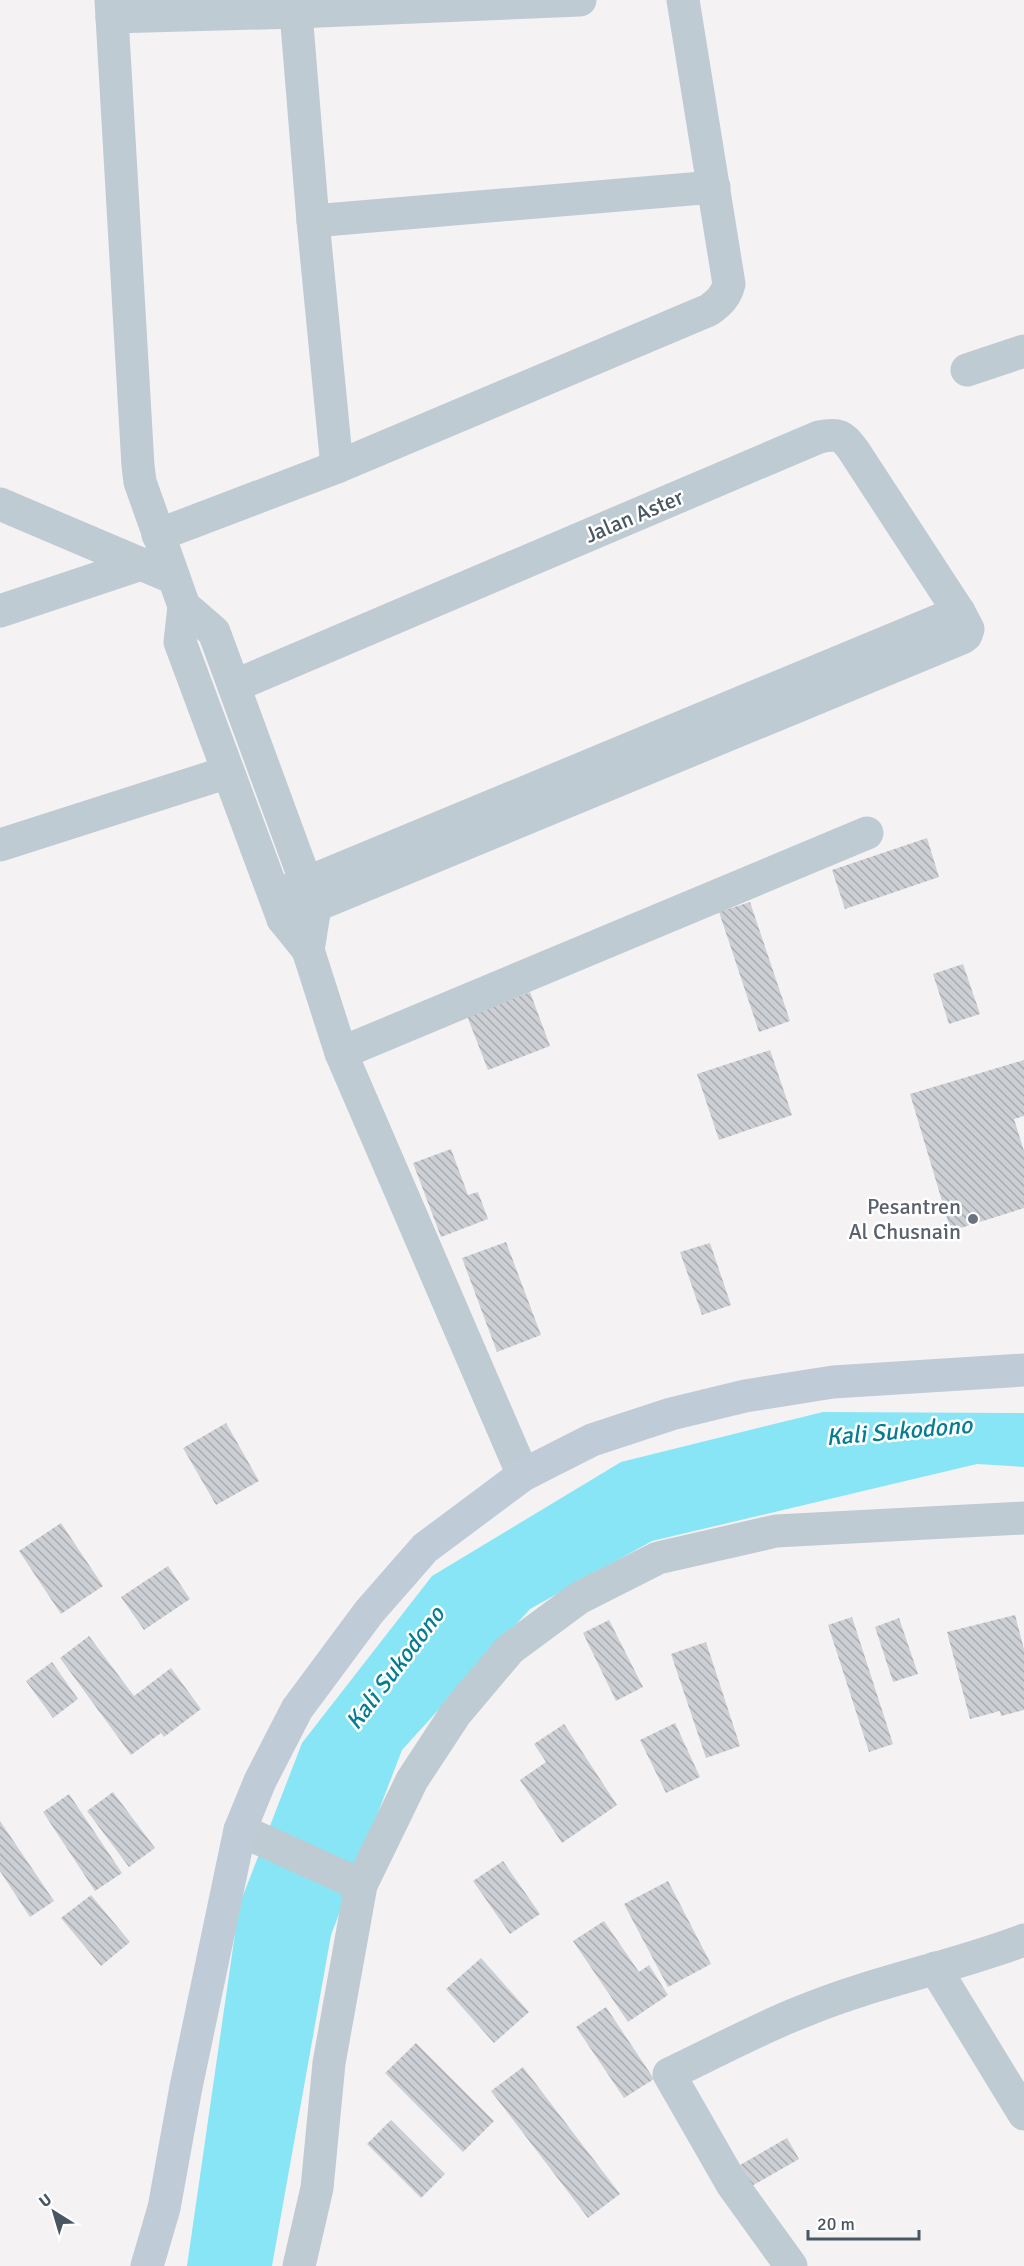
<svg xmlns="http://www.w3.org/2000/svg" width="1024" height="2266" font-family="Signika,sans-serif">
	<defs>
		<pattern id="building-back-hatch" width="6" height="6" patternUnits="userSpaceOnUse" patternTransform="scale(1.5)"><rect width="6" height="6" fill="#ccd0d5"/><path d="M-1 5l2 2M0 0l6 6M5-1l2 2" fill="none" stroke="#a8acb0"/></pattern>
	</defs>
	<rect width="100%" height="100%" fill="#f5f2f3"/>
	<path fill="#88e5f6" d="M823,1412L1024,1413V1467L977,1464L652,1541L530,1609L402,1750L331,1935L272,2266H187L239,1906L302,1743L432,1576L621,1462Z"/>
	<g fill="url(#building-back-hatch)">
		<path d="M927,838L939,877L845,909L832,870Z"/>
		<path d="M750,902L790,1021L759,1032L719,912Z"/>
		<path d="M963,964L980,1014L949,1024L933,974Z"/>
		<path d="M530,992L550,1046L488,1070L467,1016Z"/>
		<path d="M770,1050L792,1115L719,1140L697,1074Z"/>
		<path d="M1024,1060V1116L1014,1119L1024,1151V1208L951,1231L910,1094Z"/>
		<path d="M451,1149L468,1195L478,1192L488,1219L441,1237L413,1163Z"/>
		<path d="M506,1242L541,1335L497,1352L462,1258Z"/>
		<path d="M710,1243L731,1305L702,1315L680,1252Z"/>
		<path d="M226,1423L259,1481L216,1505L183,1448Z"/>
		<path d="M61,1523L103,1586L61,1614L19,1551Z"/>
		<path d="M168,1566L190,1599L144,1630L121,1597Z"/>
		<path d="M1015,1615L1024,1649V1710L1001,1716L1000,1711L970,1719L947,1632Z"/>
		<path d="M852,1617L893,1744L869,1752L828,1625Z"/>
		<path d="M899,1618L918,1674L893,1682L875,1627Z"/>
		<path d="M609,1620L643,1687L616,1701L583,1633Z"/>
		<path d="M89,1636L134,1696L171,1668L201,1709L164,1737L161,1733L131,1755L60,1658Z"/>
		<path d="M706,1642L740,1746L706,1758L671,1654Z"/>
		<path d="M52,1662L78,1699L53,1718L26,1681Z"/>
		<path d="M675,1723L700,1777L666,1793L640,1740Z"/>
		<path d="M564,1724L617,1805L562,1843L520,1780L546,1762L534,1744Z"/>
		<path d="M113,1792L155,1848L129,1867L87,1811Z"/>
		<path d="M69,1794L122,1873L95,1891L43,1812Z"/>
		<path d="M0,1821L54,1901L30,1917L0,1871Z"/>
		<path d="M503,1861L540,1914L510,1934L473,1881Z"/>
		<path d="M668,1881L711,1964L668,1987L624,1904Z"/>
		<path d="M91,1895L130,1942L101,1966L61,1918Z"/>
		<path d="M604,1921L639,1972L649,1965L668,1995L628,2022L573,1941Z"/>
		<path d="M481,1958L529,2012L494,2043L446,1989Z"/>
		<path d="M606,2007L654,2079L624,2098L576,2027Z"/>
		<path d="M416,2043L494,2121L463,2152L385,2073Z"/>
		<path d="M523,2067L620,2194L588,2218L491,2091Z"/>
		<path d="M391,2120L445,2174L421,2198L367,2144Z"/>
		<path d="M787,2138L799,2159L745,2190L733,2169Z"/>
	</g>
	<g fill="none" stroke-linecap="round" stroke-linejoin="round">
		<g stroke="#bfcbd3" stroke-width="33">
			<path d="M111,0L138,466L140,482L184,606"/>
			<path d="M295,0L313,221L337,467"/>
			<path d="M112,17L296,12L580,0"/>
			<path d="M313,221L714,187"/>
			<path d="M967,370L1024,351"/>
			<path d="M0,504L174,578"/>
			<path d="M158,535L337,467L709,310C720,302 726,296 729,284L683,0"/>
			<path d="M184,606L214,632L315,907L308,950L283,919L180,642Z"/>
			<path d="M0,611L141,564"/>
			<path d="M234,686L819,437C838,433 843,435 854,451L959,612L968,629L966,635L962,638L283,919"/>
			<path d="M0,845L228,772"/>
			<path d="M287,891L959,612"/>
			<path d="M308,950L341,1053L523,1475"/>
			<path d="M341,1053L867,833"/>
			<path d="M240,1830L361,1885"/>
			<path d="M935,1968L1024,2114"/>
			<path d="M299,2266L317,2188L329,2063L361,1885L412,1780L456,1713L510,1649L579,1598L658,1558L776,1531L1024,1518"/>
			<path d="M791,2266L732,2184L669,2074C714,2053 759,2028 806,2010C877,1981 953,1967 1024,1940"/>
		</g>
		<path stroke="#bfccd7" stroke-width="33" d="M147,2266L164,2208L186,2087L240,1830L260,1781L297,1709L369,1612L425,1548L523,1475L592,1440L671,1414L745,1396L833,1382L1024,1370"/>
	</g>
	<circle fill="#6b7280" stroke="#fff" stroke-width="2" cx="973" cy="1219" r="6"/>
	<g text-anchor="middle" dominant-baseline="central" stroke-width="5" stroke-linejoin="round" paint-order="stroke">
		<g font-size="22" fill="#485762" stroke="#fff">
			<text transform="translate(634 516) rotate(-23)">Jalan Aster</text>
		</g>
		<g font-size="22" fill="#5b616d" stroke="#fff" text-anchor="end">
			<text x="961" y="1206">Pesantren<tspan x="961" dy="25">Al Chusnain</tspan></text>
		</g>
		<g font-size="24" font-style="italic" fill="#047d92" stroke="#fff">
			<text transform="translate(899 1431) rotate(-5)">Kali Sukodono</text>
			<text transform="translate(395 1668) rotate(-53)">Kali Sukodono</text>
		</g>
	</g>
	<g transform="translate(54 2212) rotate(323)" stroke="#ffffff" stroke-width="4.5" paint-order="stroke">
	<path d="M0-4.5L10 22L0 15L-10 22Z" fill="#485762"/>
	<text y="-9" font-size="16" font-weight="bold" text-anchor="middle" fill="#485762">U</text>
	</g>
	<path d="M808 2230v9h111v-9" fill="none" stroke="#485762" stroke-width="3"/>
	<text x="817" y="2230" font-size="18" fill="#485762" stroke="#ffffff" stroke-width="4.5" paint-order="stroke">20 m</text>
</svg>
